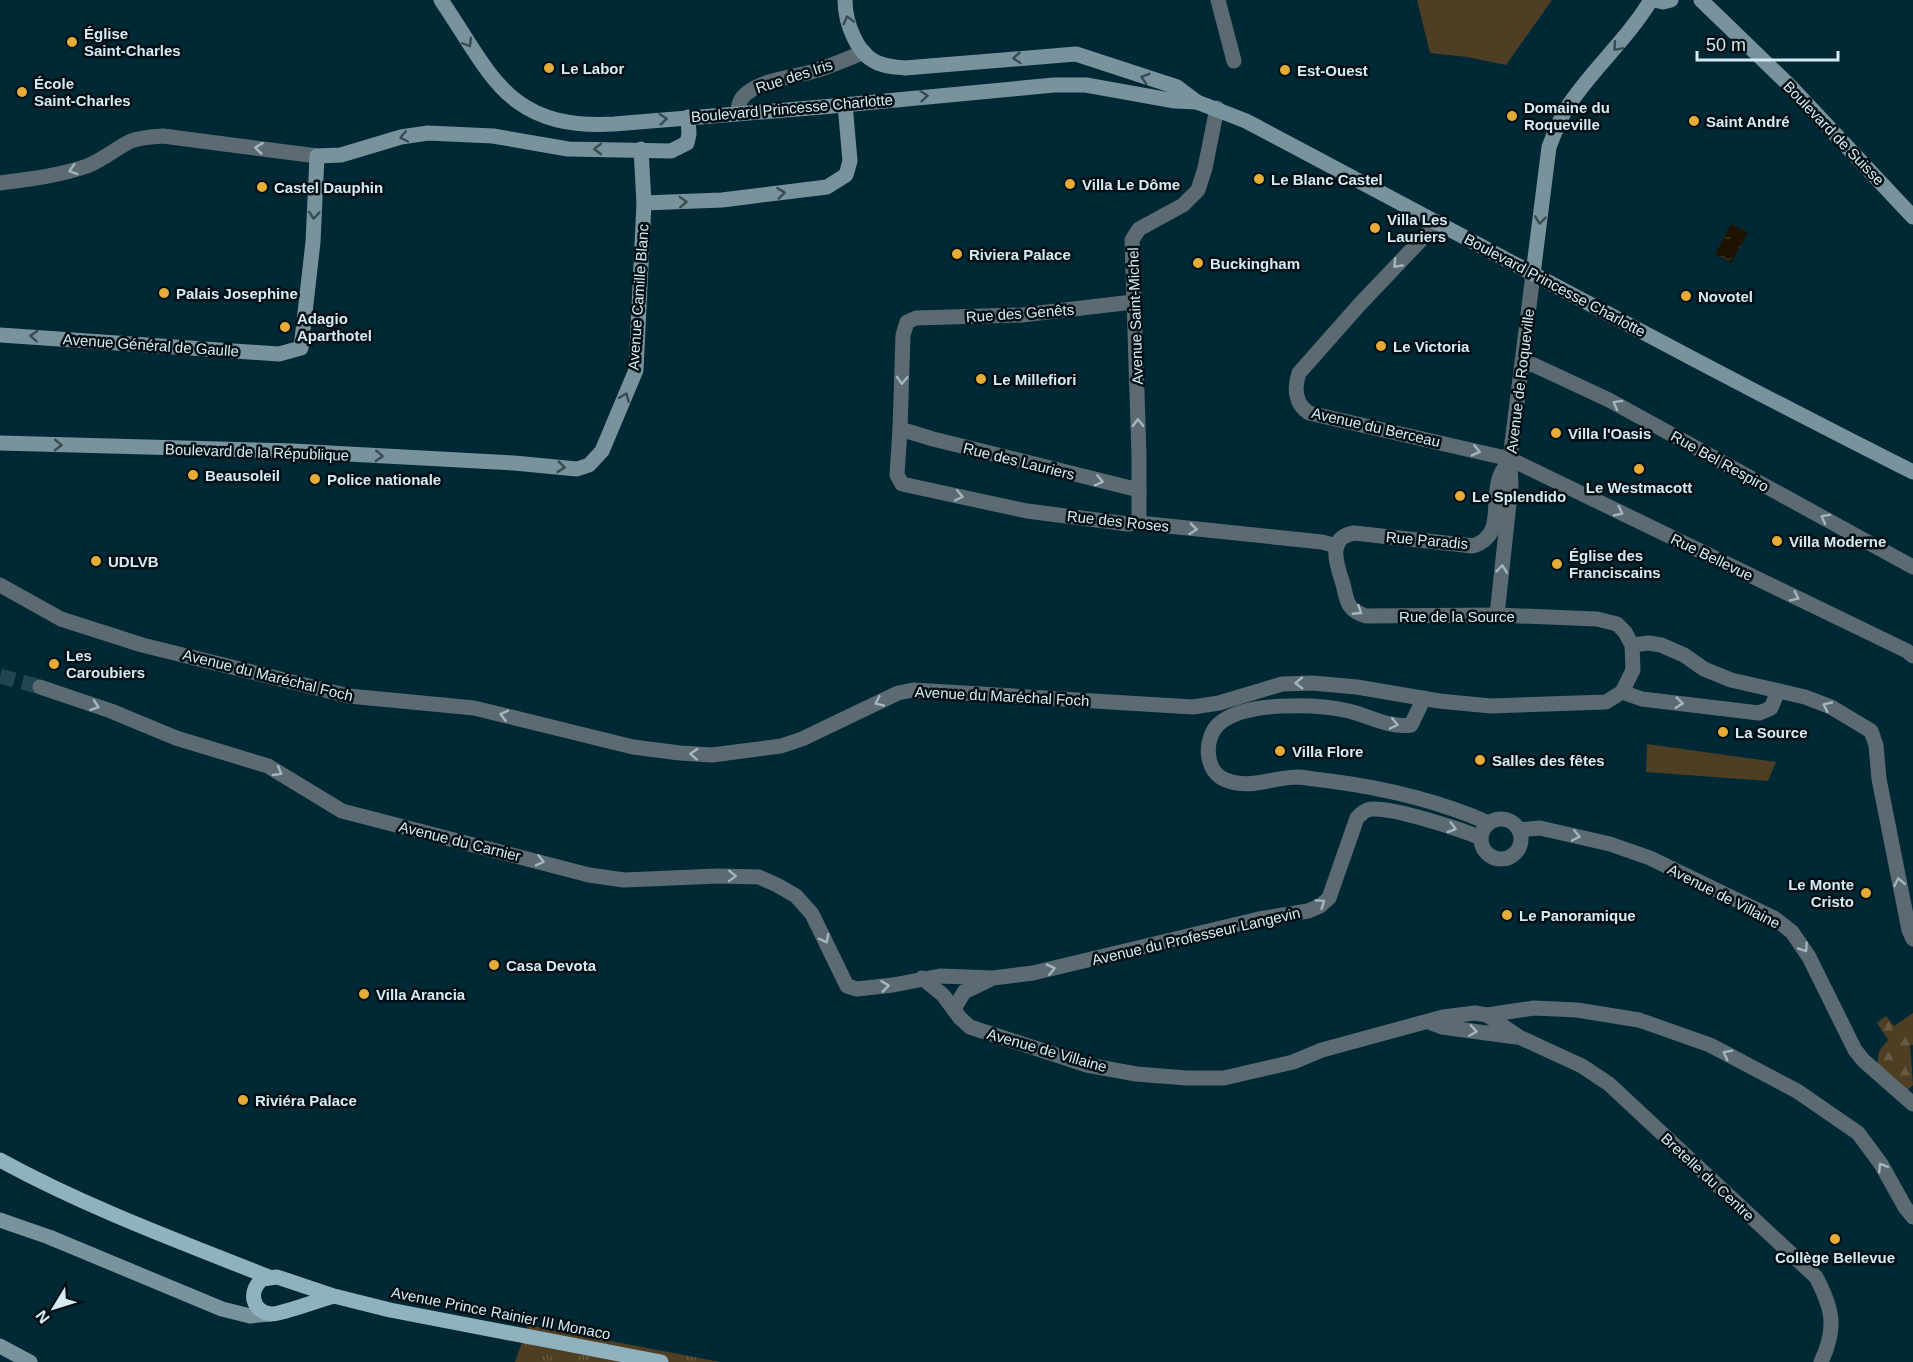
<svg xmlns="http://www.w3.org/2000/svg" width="1913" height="1362" font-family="Arial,sans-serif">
	<defs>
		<pattern id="grass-tufts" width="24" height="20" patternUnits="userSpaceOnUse" patternTransform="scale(1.5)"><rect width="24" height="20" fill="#4e3e23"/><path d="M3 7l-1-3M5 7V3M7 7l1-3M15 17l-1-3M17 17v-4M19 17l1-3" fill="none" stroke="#675a43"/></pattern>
		<pattern id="forest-firs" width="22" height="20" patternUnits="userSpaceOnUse" patternTransform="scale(1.5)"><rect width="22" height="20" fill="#4e3e23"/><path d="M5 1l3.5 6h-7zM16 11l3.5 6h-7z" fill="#675a43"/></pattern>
		<pattern id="water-ripples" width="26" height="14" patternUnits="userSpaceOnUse" patternTransform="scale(1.5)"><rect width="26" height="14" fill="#1e1200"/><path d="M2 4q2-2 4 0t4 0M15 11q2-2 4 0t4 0" fill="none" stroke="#3e3526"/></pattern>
	</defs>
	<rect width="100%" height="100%" fill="#002935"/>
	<path fill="url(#grass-tufts)" d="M528,1325L720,1362H515Z"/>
	<path fill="url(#forest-firs)" d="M1913,1013V1045H1910L1913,1085L1908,1090L1877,1066L1879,1051L1888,1040L1877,1023L1886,1016L1894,1026Z"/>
	<g fill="#4e3e23">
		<path d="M1417,0H1552L1506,65L1467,57L1430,53Z"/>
		<path d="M1647,744L1776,762L1768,781L1646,772Z"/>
	</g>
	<path fill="url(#water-ripples)" d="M1731,224L1748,233L1731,263L1715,254Z"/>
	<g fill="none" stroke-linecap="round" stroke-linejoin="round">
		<path stroke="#204651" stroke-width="15" stroke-dasharray="15 8" stroke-linecap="butt" d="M0,676L40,687"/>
		<g stroke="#5b6b71" stroke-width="15">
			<path d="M1218,0L1234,61"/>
			<path d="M738,113C738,105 740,98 747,93C765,79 790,78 811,72C829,67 847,59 864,52"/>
			<path d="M0,183C29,179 58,176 87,166C103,160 116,148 131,141C142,137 152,137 163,136L317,156"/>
			<path d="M1438,222L1360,304L1299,373C1294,388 1295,404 1309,413L1510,459L1907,651L1913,656"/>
			<path d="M1133,302L1022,315L916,318L907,322L903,335L900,429L897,475L902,484L1027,511L1128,524L1139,523L1322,542L1337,546"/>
			<path d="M1523,364L1534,365L1609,400L1913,567"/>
			<path d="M900,429L933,439L1139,490"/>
			<path d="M1139,523V455L1132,240L1139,229L1183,205L1198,190L1205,168L1217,108"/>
			<path d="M0,585L61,619L142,645L349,696L474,708L633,747L680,753L712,755L781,746L802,739L898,693L913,690L1193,707L1219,703L1282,684L1312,683L1357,687L1439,701L1491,706L1606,702L1622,692L1633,670L1632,645L1625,632L1617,624L1597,619L1497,615L1366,616C1360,614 1354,612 1350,606C1346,601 1345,591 1343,584C1337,565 1326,538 1354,533L1473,546C1506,535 1490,502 1500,476C1502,470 1507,465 1510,459"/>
			<path d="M1497,615L1511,485L1510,459L1533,274"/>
			<path d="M1632,645L1649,643L1661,645L1684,655L1704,669L1731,680L1805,697L1831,707L1871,731L1876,745L1879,779L1909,930L1913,939"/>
			<path d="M40,687L111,711L176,738L268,766L342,811L589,875L624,880L718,876L759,877L777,885L796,896L812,914L847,986L857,989L893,985L940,976L993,978L1033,973L1259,919L1308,911L1320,906L1329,898L1357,818C1362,813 1366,809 1373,809C1395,808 1460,829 1481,838"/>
			<path d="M1622,692L1642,699L1759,713L1771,708L1778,691"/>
			<path d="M1424,698L1411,725C1389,728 1369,716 1349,711C1317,704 1246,701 1220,723C1203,737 1204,772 1226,780C1251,790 1273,777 1298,777C1309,778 1320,780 1330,781C1384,788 1439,801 1489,823"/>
			<circle cx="1501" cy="839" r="20"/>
			<path d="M1519,830L1540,828L1610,844L1650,858L1774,918L1792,932L1809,957L1855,1050L1864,1061L1913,1104"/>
			<path d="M922,978L943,995L960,1018L970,1027L1087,1065L1136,1074L1187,1078H1224L1293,1062L1322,1050L1443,1017L1475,1013L1487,1015L1519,1037L1582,1066L1609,1084L1816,1277C1833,1309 1837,1328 1821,1362"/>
			<path d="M954,1009L964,992L989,980"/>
			<path d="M1487,1015L1534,1008L1577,1010L1639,1020L1710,1045L1797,1091L1858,1133L1881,1164L1905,1207L1913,1217"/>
			<path d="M1429,1022L1442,1027L1516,1037"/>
		</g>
		<g stroke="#79939d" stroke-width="15">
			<path d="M441,0C492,75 507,130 614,124L822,107L1054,85H1086L1175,101L1197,102L1246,121C1468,238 1688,359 1913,472"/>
			<path d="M845,0C845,22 857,57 881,64C888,67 897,67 905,68L1076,54L1177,87L1197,102"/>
			<path d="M1654,0L1663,2L1671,0"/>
			<path d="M1701,0L1790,86L1913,217"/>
			<path d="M644,203L722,200L827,187L846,175L850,161L845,104"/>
			<path d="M1533,274L1549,147C1554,134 1559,121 1566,109C1591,70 1627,40 1651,0"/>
			<path d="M0,335L279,354L301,348L313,242L317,156L341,155L401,137L428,133L493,136L568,149L671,151L687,143L689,134L688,117"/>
			<path d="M0,443L293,451L514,463L577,469L589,465L602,451L636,370L644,203L641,149"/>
			<path d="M0,1220L49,1237L222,1309L250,1316L269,1314"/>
			<path d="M0,1346L30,1362"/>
		</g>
		<g stroke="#90b2bf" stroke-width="15">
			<path d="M0,1160C86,1207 178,1241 269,1277"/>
			<path d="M334,1296C322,1299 280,1315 271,1314C263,1313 256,1308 254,1300C252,1291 256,1285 262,1279L277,1277L334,1296L390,1310L661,1362"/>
		</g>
	</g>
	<defs><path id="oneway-chevron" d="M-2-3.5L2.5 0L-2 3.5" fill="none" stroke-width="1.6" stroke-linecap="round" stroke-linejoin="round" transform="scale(1.5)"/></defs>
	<g stroke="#384b52">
		<use href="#oneway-chevron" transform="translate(848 20) rotate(-105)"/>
		<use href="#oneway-chevron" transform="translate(468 43) rotate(59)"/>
		<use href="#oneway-chevron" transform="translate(1617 47) rotate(131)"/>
		<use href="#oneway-chevron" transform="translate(1017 58) rotate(176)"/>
		<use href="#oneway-chevron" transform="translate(1145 78) rotate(-163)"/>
		<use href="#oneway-chevron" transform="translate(924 96) rotate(-5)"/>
		<use href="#oneway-chevron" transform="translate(663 119) rotate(-6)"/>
		<use href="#oneway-chevron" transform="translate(404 137) rotate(168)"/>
		<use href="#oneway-chevron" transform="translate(598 149) rotate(180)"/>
		<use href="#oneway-chevron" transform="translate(781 193) rotate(-7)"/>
		<use href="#oneway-chevron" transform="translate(683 202) rotate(-2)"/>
		<use href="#oneway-chevron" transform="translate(314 215) rotate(94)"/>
		<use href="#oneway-chevron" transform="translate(1540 220) rotate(97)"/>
		<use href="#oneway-chevron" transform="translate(34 336) rotate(-177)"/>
		<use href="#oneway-chevron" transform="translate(625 397) rotate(-68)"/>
		<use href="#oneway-chevron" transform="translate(58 445) rotate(1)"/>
		<use href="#oneway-chevron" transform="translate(379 456) rotate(3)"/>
		<use href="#oneway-chevron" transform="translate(561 467) rotate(6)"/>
	</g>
	<g stroke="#a5b7be">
		<use href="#oneway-chevron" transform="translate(259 148) rotate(-173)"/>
		<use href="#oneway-chevron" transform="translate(73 170) rotate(163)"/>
		<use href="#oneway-chevron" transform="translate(1397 264) rotate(133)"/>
		<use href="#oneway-chevron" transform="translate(902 380) rotate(92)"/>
		<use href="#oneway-chevron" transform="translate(1617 404) rotate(-151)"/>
		<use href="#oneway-chevron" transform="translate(1138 423) rotate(-91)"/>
		<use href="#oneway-chevron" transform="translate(1476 451) rotate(13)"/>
		<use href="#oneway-chevron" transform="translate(1099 481) rotate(13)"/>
		<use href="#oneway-chevron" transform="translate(959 496) rotate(12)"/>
		<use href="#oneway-chevron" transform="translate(1619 512) rotate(26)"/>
		<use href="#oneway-chevron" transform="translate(1825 518) rotate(-151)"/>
		<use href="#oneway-chevron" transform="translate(1193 529) rotate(6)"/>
		<use href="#oneway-chevron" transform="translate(1502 569) rotate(-84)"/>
		<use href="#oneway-chevron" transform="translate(1795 597) rotate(26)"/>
		<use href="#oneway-chevron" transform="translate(1358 611) rotate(33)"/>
		<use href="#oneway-chevron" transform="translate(1299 683) rotate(179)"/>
		<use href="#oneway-chevron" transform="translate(879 702) rotate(155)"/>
		<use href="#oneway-chevron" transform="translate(1679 703) rotate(6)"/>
		<use href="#oneway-chevron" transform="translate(95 706) rotate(19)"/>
		<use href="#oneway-chevron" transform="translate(1827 706) rotate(-155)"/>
		<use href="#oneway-chevron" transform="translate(504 715) rotate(-166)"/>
		<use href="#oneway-chevron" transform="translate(1394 724) rotate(12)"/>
		<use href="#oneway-chevron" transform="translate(694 754) rotate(-176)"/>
		<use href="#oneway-chevron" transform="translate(278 772) rotate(30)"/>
		<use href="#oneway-chevron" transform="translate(1452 828) rotate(16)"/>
		<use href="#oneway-chevron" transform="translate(1576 836) rotate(12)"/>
		<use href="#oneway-chevron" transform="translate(540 861) rotate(15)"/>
		<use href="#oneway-chevron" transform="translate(732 876) rotate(2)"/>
		<use href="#oneway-chevron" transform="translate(1899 882) rotate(-101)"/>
		<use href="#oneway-chevron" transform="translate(1321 903) rotate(-35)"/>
		<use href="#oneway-chevron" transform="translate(825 939) rotate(63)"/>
		<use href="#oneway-chevron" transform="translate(1804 948) rotate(56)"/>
		<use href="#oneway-chevron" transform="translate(1051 969) rotate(-13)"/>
		<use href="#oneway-chevron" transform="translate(885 986) rotate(-7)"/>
		<use href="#oneway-chevron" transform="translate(1473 1031) rotate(8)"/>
		<use href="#oneway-chevron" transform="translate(1727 1054) rotate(-153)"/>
		<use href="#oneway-chevron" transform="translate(1882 1167) rotate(-122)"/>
	</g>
	<g fill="#e7ac37" stroke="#021015" stroke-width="2">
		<circle cx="72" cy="42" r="6"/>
		<circle cx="549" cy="68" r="6"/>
		<circle cx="1285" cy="70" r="6"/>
		<circle cx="22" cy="92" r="6"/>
		<circle cx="1512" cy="116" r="6"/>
		<circle cx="1694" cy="121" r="6"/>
		<circle cx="1259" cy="179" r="6"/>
		<circle cx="1070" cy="184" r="6"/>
		<circle cx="262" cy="187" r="6"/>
		<circle cx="1375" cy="228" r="6"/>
		<circle cx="957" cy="254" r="6"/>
		<circle cx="1198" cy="263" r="6"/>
		<circle cx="164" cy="293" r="6"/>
		<circle cx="1686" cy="296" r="6"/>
		<circle cx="285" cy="327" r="6"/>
		<circle cx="1381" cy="346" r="6"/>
		<circle cx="981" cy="379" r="6"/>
		<circle cx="1556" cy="433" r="6"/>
		<circle cx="1639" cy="469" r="6"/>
		<circle cx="193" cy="475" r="6"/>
		<circle cx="315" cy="479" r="6"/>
		<circle cx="1460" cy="496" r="6"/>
		<circle cx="1777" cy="541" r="6"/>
		<circle cx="96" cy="561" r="6"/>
		<circle cx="1557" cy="564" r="6"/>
		<circle cx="54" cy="664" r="6"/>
		<circle cx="1723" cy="732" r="6"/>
		<circle cx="1280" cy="751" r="6"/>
		<circle cx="1480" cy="760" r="6"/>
		<circle cx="1866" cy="893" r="6"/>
		<circle cx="1507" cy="915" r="6"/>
		<circle cx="494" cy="965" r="6"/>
		<circle cx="364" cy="994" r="6"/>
		<circle cx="243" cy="1100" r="6"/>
		<circle cx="1835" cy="1239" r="6"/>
	</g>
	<g text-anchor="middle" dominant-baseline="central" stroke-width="5" stroke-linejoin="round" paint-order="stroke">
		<g font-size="15" font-weight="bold" fill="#d6eaf2" stroke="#021015" text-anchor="start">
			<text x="84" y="33">Église<tspan x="84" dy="17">Saint-Charles</tspan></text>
			<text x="561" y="68">Le Labor</text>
			<text x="1297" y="70">Est-Ouest</text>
			<text x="34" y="83">École<tspan x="34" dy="17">Saint-Charles</tspan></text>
			<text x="1524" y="107">Domaine du<tspan x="1524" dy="17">Roqueville</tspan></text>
			<text x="1706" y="121">Saint André</text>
			<text x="1271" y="179">Le Blanc Castel</text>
			<text x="1082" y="184">Villa Le Dôme</text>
			<text x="274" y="187">Castel Dauphin</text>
			<text x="1387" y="219">Villa Les<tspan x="1387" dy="17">Lauriers</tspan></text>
			<text x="969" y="254">Riviera Palace</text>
			<text x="1210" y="263">Buckingham</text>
			<text x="176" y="293">Palais Josephine</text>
			<text x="1698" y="296">Novotel</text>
			<text x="297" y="318">Adagio<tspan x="297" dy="17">Aparthotel</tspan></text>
			<text x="1393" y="346">Le Victoria</text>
			<text x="993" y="379">Le Millefiori</text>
			<text x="1568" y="433">Villa l'Oasis</text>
			<text x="205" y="475">Beausoleil</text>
			<text x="327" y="479">Police nationale</text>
			<text x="1639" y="487" text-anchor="middle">Le Westmacott</text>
			<text x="1472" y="496">Le Splendido</text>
			<text x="1789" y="541">Villa Moderne</text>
			<text x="1569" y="555">Église des<tspan x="1569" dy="17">Franciscains</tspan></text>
			<text x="108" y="561">UDLVB</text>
			<text x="66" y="655">Les<tspan x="66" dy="17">Caroubiers</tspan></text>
			<text x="1735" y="732">La Source</text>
			<text x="1292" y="751">Villa Flore</text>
			<text x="1492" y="760">Salles des fêtes</text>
			<text x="1854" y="884" text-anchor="end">Le Monte<tspan x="1854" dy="17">Cristo</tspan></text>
			<text x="1519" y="915">Le Panoramique</text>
			<text x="506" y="965">Casa Devota</text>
			<text x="376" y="994">Villa Arancia</text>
			<text x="255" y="1100">Riviéra Palace</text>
			<text x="1835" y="1257" text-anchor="middle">Collège Bellevue</text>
		</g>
		<g font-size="15" fill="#d6eaf2" stroke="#021015">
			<text transform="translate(794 76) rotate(-18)">Rue des Iris</text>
			<text transform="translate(792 108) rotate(-5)">Boulevard Princesse Charlotte</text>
			<text transform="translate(1834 133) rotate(46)">Boulevard de Suisse</text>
			<text transform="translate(1555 285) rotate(28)">Boulevard Princesse Charlotte</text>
			<text transform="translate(638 297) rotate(-86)">Avenue Camille Blanc</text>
			<text transform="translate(1020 313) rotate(-4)">Rue des Genêts</text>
			<text transform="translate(1135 316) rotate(-92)">Avenue Saint-Michel</text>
			<text transform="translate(151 345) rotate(4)">Avenue Général de Gaulle</text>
			<text transform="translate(1520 381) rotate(-83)">Avenue de Roqueville</text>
			<text transform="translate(1376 427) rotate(13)">Avenue du Berceau</text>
			<text transform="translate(257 452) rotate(2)">Boulevard de la République</text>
			<text transform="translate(1019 461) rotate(14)">Rue des Lauriers</text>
			<text transform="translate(1720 461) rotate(29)">Rue Bel Respiro</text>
			<text transform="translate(1118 521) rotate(6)">Rue des Roses</text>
			<text transform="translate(1427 540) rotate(5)">Rue Paradis</text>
			<text transform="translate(1712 557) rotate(26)">Rue Bellevue</text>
			<text x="1457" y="616">Rue de la Source</text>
			<text transform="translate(268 675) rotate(14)">Avenue du Maréchal Foch</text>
			<text transform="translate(1002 696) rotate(3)">Avenue du Maréchal Foch</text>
			<text transform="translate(460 841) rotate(14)">Avenue du Carnier</text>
			<text transform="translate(1724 896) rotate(27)">Avenue de Villaine</text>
			<text transform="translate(1196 936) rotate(-13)">Avenue du Professeur Langevin</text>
			<text transform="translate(1047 1050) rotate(16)">Avenue de Villaine</text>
			<text transform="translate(1708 1177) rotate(43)">Bretelle du Centre</text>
			<text transform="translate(501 1313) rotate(11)">Avenue Prince Rainier III Monaco</text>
		</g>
	</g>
	<g transform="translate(54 1308) rotate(232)" stroke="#021015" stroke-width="4.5" paint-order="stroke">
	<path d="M0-4.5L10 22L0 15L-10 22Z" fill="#d6eaf2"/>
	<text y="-9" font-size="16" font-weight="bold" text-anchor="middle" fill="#d6eaf2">N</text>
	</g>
	<path d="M1697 51v9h141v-9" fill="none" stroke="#d6eaf2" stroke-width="3"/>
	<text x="1706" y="51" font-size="18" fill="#d6eaf2" stroke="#021015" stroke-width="4.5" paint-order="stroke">50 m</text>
</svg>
